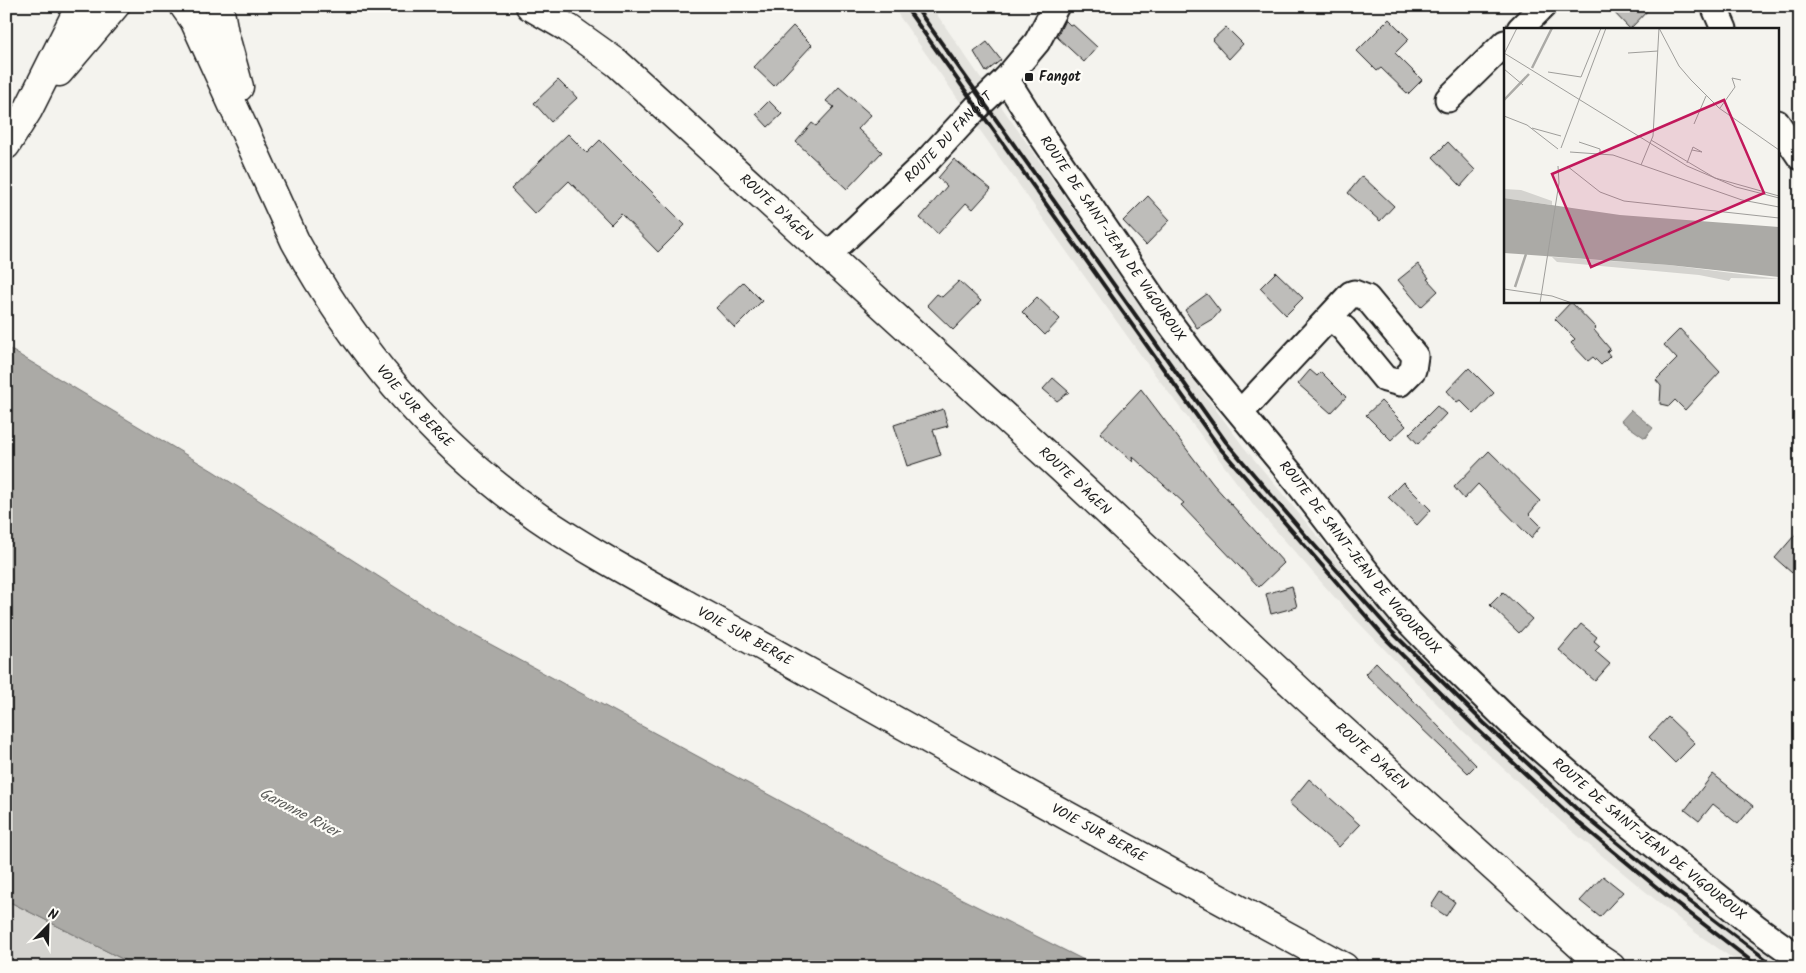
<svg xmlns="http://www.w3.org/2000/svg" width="1806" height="973" font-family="Kalam,sans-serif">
	<rect width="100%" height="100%" fill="#f4f3ee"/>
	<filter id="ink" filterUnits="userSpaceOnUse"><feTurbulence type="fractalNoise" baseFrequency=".02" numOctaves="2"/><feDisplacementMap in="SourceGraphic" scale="10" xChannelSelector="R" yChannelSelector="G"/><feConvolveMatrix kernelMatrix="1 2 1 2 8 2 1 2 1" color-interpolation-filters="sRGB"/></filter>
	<g filter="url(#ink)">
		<g fill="#e4e3de">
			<path d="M892,6H931L985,84L963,106Z"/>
			<path d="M996,99L1179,360L1243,446L1339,562L1426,658L1579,801L1653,863L1742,934L1787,967H1745L1696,933L1561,822L1462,730L1337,600L1256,508L1150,368L974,122Z"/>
		</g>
		<path fill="#d4d3cf" stroke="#787876" d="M6,900L138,967H6Z"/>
		<g fill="#abaaa6" stroke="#72716f">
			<path d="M6,347L213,471L453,624L958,897L1098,967H138L6,900Z"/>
			<path d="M1631,410L1653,428L1645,438L1621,421Z"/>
		</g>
		<g fill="#bebdba" stroke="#1c1c1c">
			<path d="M1608,6H1652L1630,29Z"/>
			<path d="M1389,19L1409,39L1395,53L1422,80L1408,94L1381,68L1377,71L1357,51Z"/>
			<path d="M1065,20L1070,25L1072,24L1097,47L1084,62L1057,37Z"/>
			<path d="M793,26L812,45L774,86L754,67Z"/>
			<path d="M1226,27L1243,44L1229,59L1212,40Z"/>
			<path d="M987,42L1001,60L986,72L974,52Z"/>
			<path d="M558,80L567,89L568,88L577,98L551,122L534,103Z"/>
			<path d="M839,87L871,115L858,129L882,152L847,189L796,142L812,123L816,126L834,107L826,101Z"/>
			<path d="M769,101L782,114L768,127L756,114Z"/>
			<path d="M568,134L587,153L600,140L685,225L658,252L621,214L611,224L569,181L535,214L511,189Z"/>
			<path d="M1448,142L1475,170L1461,186L1433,157Z"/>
			<path d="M954,159L991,189L973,209L966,203L938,234L920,218L947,186L938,178Z"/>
			<path d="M1362,176L1394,206L1380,221L1348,193Z"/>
			<path d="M1148,196L1170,220L1146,245L1123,221Z"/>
			<path d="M1418,264L1429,278L1427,279L1438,291L1421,307L1398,280Z"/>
			<path d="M1276,272L1303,298L1286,315L1260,288Z"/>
			<path d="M959,281L981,301L953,330L927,305L937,294L942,297Z"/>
			<path d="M743,282L762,301L735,328L716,308Z"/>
			<path d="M1207,294L1220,311L1214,318L1197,328L1185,310Z"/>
			<path d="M1037,297L1060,319L1045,335L1022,312Z"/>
			<path d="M1571,302L1596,328L1594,330L1610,349L1607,352L1610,356L1601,365L1593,357L1588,361L1571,343L1575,339L1555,319Z"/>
			<path d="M1680,329L1720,372L1685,410L1675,400L1669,406L1660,404L1661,386L1656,380L1677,359L1664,345Z"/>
			<path d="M1469,368L1494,393L1474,414L1460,400L1457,402L1447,391Z"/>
			<path d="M1310,370L1317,376L1321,372L1346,397L1331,413L1298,384Z"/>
			<path d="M1053,378L1069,392L1057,401L1043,389Z"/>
			<path d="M1141,389L1213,484L1284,563L1259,587L1181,505L1184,503L1132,456L1133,462L1100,433Z"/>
			<path d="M1381,401L1406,426L1391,440L1366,415Z"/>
			<path d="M1437,406L1446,414L1418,444L1409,434Z"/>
			<path d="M943,409L948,426L933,430L941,455L907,466L894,425Z"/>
			<path d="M1489,451L1540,501L1529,514L1541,526L1531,538L1478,484L1464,499L1454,487Z"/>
			<path d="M1403,482L1431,510L1417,525L1388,497Z"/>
			<path d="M1800,529V563L1792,573L1775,558Z"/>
			<path d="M1292,586L1297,607L1271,614L1266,594Z"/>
			<path d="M1503,592L1532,619L1519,633L1490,605Z"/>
			<path d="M1581,624L1597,637L1594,641L1600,646L1595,651L1610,664L1595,681L1559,650Z"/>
			<path d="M1376,662L1476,765L1468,773L1365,674Z"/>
			<path d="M1668,717L1695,743L1675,763L1649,737Z"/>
			<path d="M1713,774L1753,806L1738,824L1713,804L1699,821L1685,810Z"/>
			<path d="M1309,779L1360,825L1339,847L1289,803Z"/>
			<path d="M1603,876L1623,892L1600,917L1580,901Z"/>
			<path d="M1440,892L1455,902L1446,916L1431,906Z"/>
		</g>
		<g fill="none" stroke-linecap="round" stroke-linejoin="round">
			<g stroke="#1c1c1c" stroke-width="29">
				<g id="minor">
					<path d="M1714,6L1724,29"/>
					<path d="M1520,29L1543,6"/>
					<path id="s1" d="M1006,79L1044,139L1169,322L1204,369L1295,479L1362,566L1406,619L1436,650L1515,727L1618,816L1757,928L1800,959"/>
					<path d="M1448,99L1505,43"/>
					<path d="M1777,123L1800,157"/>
					<path id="s2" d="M827,256L925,163L976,108L1006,79L1037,42L1056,6"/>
					<path d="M1241,412L1351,294L1354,293L1367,298L1415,356L1413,370L1400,383L1385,379L1344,329L1330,317"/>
				</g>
			</g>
			<g stroke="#1c1c1c" stroke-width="31">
				<g id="major">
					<path id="s3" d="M184,6L194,20L295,241C355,350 436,445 538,517C586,550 638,578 689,606C743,635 796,665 848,694C1013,787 1179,877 1344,967"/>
					<path d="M219,6L224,33L239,87"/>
					<path id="s4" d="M530,6L568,28L617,63L1062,469L1305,696L1584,949L1611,967"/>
					<path d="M59,72L115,6"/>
					<path d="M6,145L28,110L80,6"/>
				</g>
			</g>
			<use href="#minor" stroke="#fdfcf7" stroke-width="25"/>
			<use href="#major" stroke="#fdfcf7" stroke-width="28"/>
			<g stroke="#1c1c1c" stroke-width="4">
				<path d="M905,6L1219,447L1386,639L1477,729L1573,818L1666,895L1759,967"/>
				<path d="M915,6L1226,442L1307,537L1393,633L1484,723L1580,812L1675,890L1776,967"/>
			</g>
		</g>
	</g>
	<rect fill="#1c1c1c" stroke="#fdfcf7" stroke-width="2" x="1024" y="72" width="10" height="10" rx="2.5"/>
	<g text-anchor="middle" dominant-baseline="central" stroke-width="4.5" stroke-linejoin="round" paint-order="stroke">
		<g font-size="14" font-weight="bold" fill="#1c1c1c" stroke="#fdfcf7" text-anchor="start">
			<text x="1039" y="77">Fangot</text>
		</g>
		<g font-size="14" fill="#1c1c1c" stroke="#fdfcf7">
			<text stroke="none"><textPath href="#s2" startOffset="170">ROUTE DU FANGOT</textPath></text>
			<text stroke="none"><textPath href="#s4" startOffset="319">ROUTE D'AGEN</textPath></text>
			<text stroke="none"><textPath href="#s1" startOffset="192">ROUTE DE SAINT-JEAN DE VIGOUROUX</textPath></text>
			<text stroke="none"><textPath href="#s3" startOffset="465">VOIE SUR BERGE</textPath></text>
			<text stroke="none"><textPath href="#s4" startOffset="724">ROUTE D'AGEN</textPath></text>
			<text stroke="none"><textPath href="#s1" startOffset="596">ROUTE DE SAINT-JEAN DE VIGOUROUX</textPath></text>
			<text stroke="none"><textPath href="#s3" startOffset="870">VOIE SUR BERGE</textPath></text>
			<text stroke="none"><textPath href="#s4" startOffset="1129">ROUTE D'AGEN</textPath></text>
			<text stroke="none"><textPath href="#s3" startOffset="1275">VOIE SUR BERGE</textPath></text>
			<text stroke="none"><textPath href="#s1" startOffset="1001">ROUTE DE SAINT-JEAN DE VIGOUROUX</textPath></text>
		</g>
		<g font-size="15" font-style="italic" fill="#5c5c5a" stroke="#fdfcf7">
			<text transform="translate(299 813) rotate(28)">Garonne River</text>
		</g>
	</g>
	<g transform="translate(1504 28)">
		<rect width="275" height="275" fill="#f4f3ee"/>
		<path d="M0,161L17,162L48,173V177L0,170ZM48,229L165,237L275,251L227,250L225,253L195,247L53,234Z" fill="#d4d3cf"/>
		<path d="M0,170L116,187L275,199V249L165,237L0,225Z" fill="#abaaa6"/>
		<path fill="none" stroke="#abaaa6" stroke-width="2.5" d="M28,40L48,0M0,72L25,46M11,259L22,226"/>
		<path fill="none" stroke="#9e9d9a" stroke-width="1" d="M155,0L175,38L187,52L215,80L275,122M0,25L183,138L232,159L275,170M124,25L154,23M0,26L13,0M0,41L19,57M44,44L77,49L97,0M216,80L231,59L228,50L237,52M0,88L23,97L54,121M190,96L202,68M28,100L57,108M147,112L211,150L275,168M75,114L96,121V125M57,120L102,0M66,124L109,127L238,172L275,179M183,135L189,119L198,124L188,122M137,137L149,108L155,0M63,138L96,164L120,173L275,190M0,261L48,268L68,275M36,275L55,155L54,138"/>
		<path fill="#c2185b" fill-opacity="0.15" stroke="#c2185b" stroke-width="2.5" d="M220,72L260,165L87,239L48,146Z"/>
		<rect width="275" height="275" fill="none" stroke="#1c1c1c" stroke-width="2.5"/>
	</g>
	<rect width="1806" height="973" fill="none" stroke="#fdfcf7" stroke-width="25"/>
	<rect x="12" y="12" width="1781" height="948" fill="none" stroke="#1c1c1c" stroke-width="2" filter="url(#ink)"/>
	<g transform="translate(48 926) rotate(23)" stroke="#fdfcf7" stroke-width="4" paint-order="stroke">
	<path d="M0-4L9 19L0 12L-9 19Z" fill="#1c1c1c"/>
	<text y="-8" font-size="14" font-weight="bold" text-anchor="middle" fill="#1c1c1c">N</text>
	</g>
</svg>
